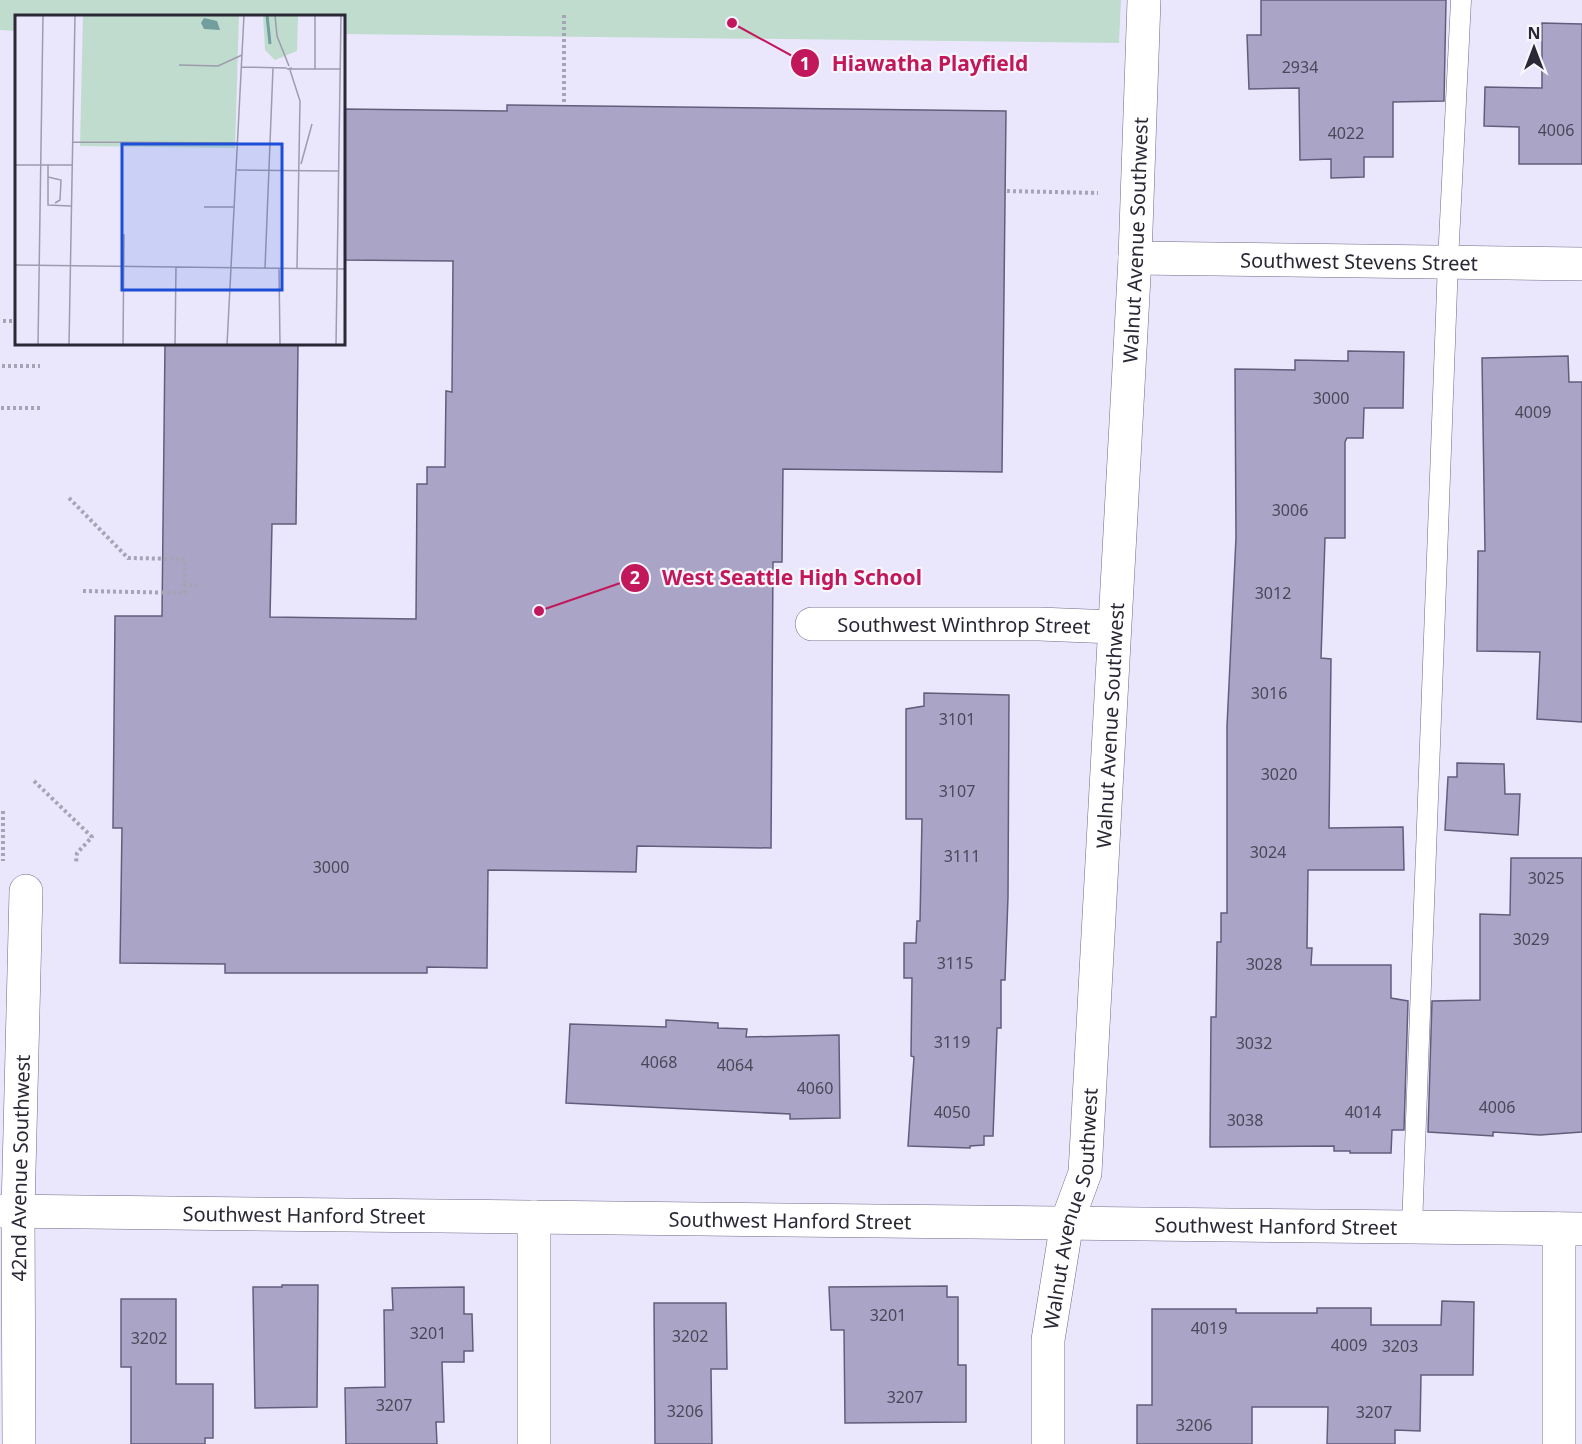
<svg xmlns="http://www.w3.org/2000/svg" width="1582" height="1444" font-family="'Noto Sans',sans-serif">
	<rect width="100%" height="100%" fill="#eae7fc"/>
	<path fill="#c0dcce" d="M0,0H1121L1119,43L344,34V16H16V31L0,30Z"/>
	<g fill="#aaa5c6" stroke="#635d7c" stroke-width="1.5">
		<path d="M1261,0H1446L1444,101L1393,102V157H1364V177L1331,178V159L1300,160L1299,88L1249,89L1247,35H1261Z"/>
		<path d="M1542,23L1582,24V164H1519V127L1484,126L1485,87L1542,88Z"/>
		<path d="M507,105L1006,111L1002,472L783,469L782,562H773L771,848L637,846L636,872L488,870L487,968L427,967V973H225V964L120,963L122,828H113L115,616H162L165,344H298L296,524H272L270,617L416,619L417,484H427V467H445L446,391L452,392L453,261L344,260V109L507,111Z"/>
		<path d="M1348,351L1404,352L1403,408H1364L1363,438H1347L1345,442V538H1325L1321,658L1331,659L1329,828L1403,827L1404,870H1308L1307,948H1312L1311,965H1391V998L1408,1001L1404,1130H1392L1391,1153H1350V1151H1334V1146L1210,1147L1211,1017H1216L1217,942H1221V913H1227V726L1236,538L1235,369L1295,370V360L1348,361Z"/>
		<path d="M1568,356L1569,382H1582V722L1537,719L1540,652L1477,651L1478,551H1485L1482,358Z"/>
		<path d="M924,693L1009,695L1008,897L1005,980H1001V1028H997L993,1136H984V1145L970,1146V1148L908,1146L914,1057L911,1056L912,978H904V943H916L917,921H920L922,819H906V709L924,706Z"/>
		<path d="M1457,763L1504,764L1505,794H1520L1518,835L1445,830L1448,777H1457Z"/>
		<path d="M1511,858H1582V1132L1540,1135L1493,1132V1136L1428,1132L1432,1001L1480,1000V914L1510,915Z"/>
		<path d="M666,1020L718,1023V1028L747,1029L746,1037L839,1035L840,1118L790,1119V1114L566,1103L570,1024L666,1027Z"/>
		<path d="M282,1285H318L317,1407L255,1408L253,1287H282Z"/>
		<path d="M947,1286V1297H958V1365H966V1422L845,1423L844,1330H831L829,1287Z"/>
		<path d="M464,1287V1314H472L473,1351H464V1362H442L444,1422H436L437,1444H346L345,1388L385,1387L384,1310H393L392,1288Z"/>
		<path d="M121,1299H176V1384H213V1438H205V1444H131V1367H121Z"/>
		<path d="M1442,1301L1474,1302L1473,1375H1421L1420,1431L1395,1430V1444H1327L1328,1407H1252V1444H1137V1405H1152V1309H1236V1313H1317V1308H1371V1325H1441Z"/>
		<path d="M654,1303H726L727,1369H711L712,1444H655Z"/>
	</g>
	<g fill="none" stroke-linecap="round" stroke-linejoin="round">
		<g stroke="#6e6988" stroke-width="21">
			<path id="service" d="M1412,1227L1448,262L1461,0"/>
		</g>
		<g stroke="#6e6988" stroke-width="34">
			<g id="minor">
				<path id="s1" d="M1135,258L1582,264"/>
				<path id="s2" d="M812,624H1039L1114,627"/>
				<path d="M1559,1229V1444"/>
				<path id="s3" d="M19,1444L18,1211L26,891"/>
				<path d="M534,1444V1217"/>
				<path id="s4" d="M1048,1444V1340L1067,1222L1085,1173L1135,258L1144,0"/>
			</g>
		</g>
		<g stroke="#6e6988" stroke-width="34">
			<g id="tertiary">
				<path id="s5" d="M0,1211L1582,1229"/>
			</g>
		</g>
		<g stroke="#a6a3b5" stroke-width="4" stroke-dasharray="3 3" stroke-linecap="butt">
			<path d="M564,15V103"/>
			<path d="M1007,191L1098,193"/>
			<path d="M3,321H16"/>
			<path d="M2,366H40"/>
			<path d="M1,408H40"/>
			<path d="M69,498L128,558L185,559V585"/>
			<path d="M83,591L185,593V585H202"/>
			<path d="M34,781L92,837L77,853L76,863"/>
			<path d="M3,811V861"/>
		</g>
		<use href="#service" stroke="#fff" stroke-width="20"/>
		<use href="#minor" stroke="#fff" stroke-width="33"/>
		<use href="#tertiary" stroke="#fff" stroke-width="33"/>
	</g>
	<g text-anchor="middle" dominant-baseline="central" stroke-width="4.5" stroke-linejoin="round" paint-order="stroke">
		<g font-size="16" fill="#4a4759">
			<text x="1300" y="67">2934</text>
			<text x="1556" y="130">4006</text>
			<text x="1346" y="133">4022</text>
			<text x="1331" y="398">3000</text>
			<text x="1533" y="412">4009</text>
			<text x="1290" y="510">3006</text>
			<text x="1273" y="593">3012</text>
			<text x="1269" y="693">3016</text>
			<text x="957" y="719">3101</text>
			<text x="1279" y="774">3020</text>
			<text x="957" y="791">3107</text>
			<text x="1268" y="852">3024</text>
			<text x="962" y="856">3111</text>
			<text x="331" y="867">3000</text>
			<text x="1546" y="878">3025</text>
			<text x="1531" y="939">3029</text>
			<text x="955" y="963">3115</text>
			<text x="1264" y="964">3028</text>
			<text x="952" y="1042">3119</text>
			<text x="1254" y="1043">3032</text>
			<text x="659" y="1062">4068</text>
			<text x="735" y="1065">4064</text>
			<text x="815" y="1088">4060</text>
			<text x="1497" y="1107">4006</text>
			<text x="952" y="1112">4050</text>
			<text x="1363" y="1112">4014</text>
			<text x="1245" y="1120">3038</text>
			<text x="888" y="1315">3201</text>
			<text x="1209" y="1328">4019</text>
			<text x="428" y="1333">3201</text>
			<text x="690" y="1336">3202</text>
			<text x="149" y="1338">3202</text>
			<text x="1349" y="1345">4009</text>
			<text x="1400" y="1346">3203</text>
			<text x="905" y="1397">3207</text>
			<text x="394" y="1405">3207</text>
			<text x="685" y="1411">3206</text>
			<text x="1374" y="1412">3207</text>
			<text x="1194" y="1425">3206</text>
		</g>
		<g font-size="20" fill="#2a2835" stroke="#f7f6fd">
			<text stroke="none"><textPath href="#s4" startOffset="1210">Walnut Avenue Southwest</textPath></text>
			<text stroke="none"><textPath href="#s1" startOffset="224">Southwest Stevens Street</textPath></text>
			<text stroke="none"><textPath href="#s2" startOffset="152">Southwest Winthrop Street</textPath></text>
			<text stroke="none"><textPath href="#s4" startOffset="724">Walnut Avenue Southwest</textPath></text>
			<text stroke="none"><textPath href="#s3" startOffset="276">42nd Avenue Southwest</textPath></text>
			<text stroke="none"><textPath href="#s4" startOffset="238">Walnut Avenue Southwest</textPath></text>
			<text stroke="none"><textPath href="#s5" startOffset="304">Southwest Hanford Street</textPath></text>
			<text stroke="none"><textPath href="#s5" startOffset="790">Southwest Hanford Street</textPath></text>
			<text stroke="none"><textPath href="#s5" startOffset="1276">Southwest Hanford Street</textPath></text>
		</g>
	</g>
	<g transform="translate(15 15)">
		<rect width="330" height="330" fill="#eae7fc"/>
		<path d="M68,0H224L220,133L65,131ZM248,0H283L282,36L260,45L250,35Z" fill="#c0dcce"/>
		<path d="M189,3L202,6L205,15L189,14L186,8Z" fill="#719e9e"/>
		<path fill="none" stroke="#719e9e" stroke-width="3" d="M252,0L255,29"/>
		<path fill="none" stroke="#9d9bac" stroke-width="1.5" d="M260,0L262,21L274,51M164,50L203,51L227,40M227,52L272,53M277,53L272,54H326M300,54V0M275,55L285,86L282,253M57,127L222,128M286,149L297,109M0,150H57M33,150V190L56,191M222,155L323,156M33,162L46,165L45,185L40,188M189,192H219M0,250L330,254M250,253L258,53M264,253L265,330M23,330L28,0M54,330L60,0M108,330L109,219M160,330L161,252M212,330L229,0M321,330L326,0"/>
		<path fill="#1d4ed8" fill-opacity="0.15" stroke="#1d4ed8" stroke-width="3" d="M107,129H267V275H107Z"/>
		<rect width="330" height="330" fill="none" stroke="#2a2835" stroke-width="3"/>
	</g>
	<path fill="none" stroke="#c2185b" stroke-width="2" d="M732 23L805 63M539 611L635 578"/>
	<g fill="#c2185b" stroke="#f7f6fd" stroke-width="2">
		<circle cx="732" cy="23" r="6"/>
		<circle cx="539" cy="611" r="6"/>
		<circle cx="805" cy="63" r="15"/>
		<circle cx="635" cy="578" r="15"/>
	</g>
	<g font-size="18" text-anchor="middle" font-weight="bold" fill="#fff">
		<text x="805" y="70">1</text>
		<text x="635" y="584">2</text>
	</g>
	<g font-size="21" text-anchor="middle" font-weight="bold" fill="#c2185b" stroke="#f7f6fd" stroke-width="4.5" stroke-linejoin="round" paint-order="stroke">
		<text x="930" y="71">Hiawatha Playfield</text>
		<text x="792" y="585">West Seattle High School</text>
	</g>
	<g transform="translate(1534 48)" stroke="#f7f6fd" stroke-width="4.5" paint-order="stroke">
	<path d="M0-4.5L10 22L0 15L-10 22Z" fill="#2a2835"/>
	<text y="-9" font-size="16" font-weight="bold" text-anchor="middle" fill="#2a2835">N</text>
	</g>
</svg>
